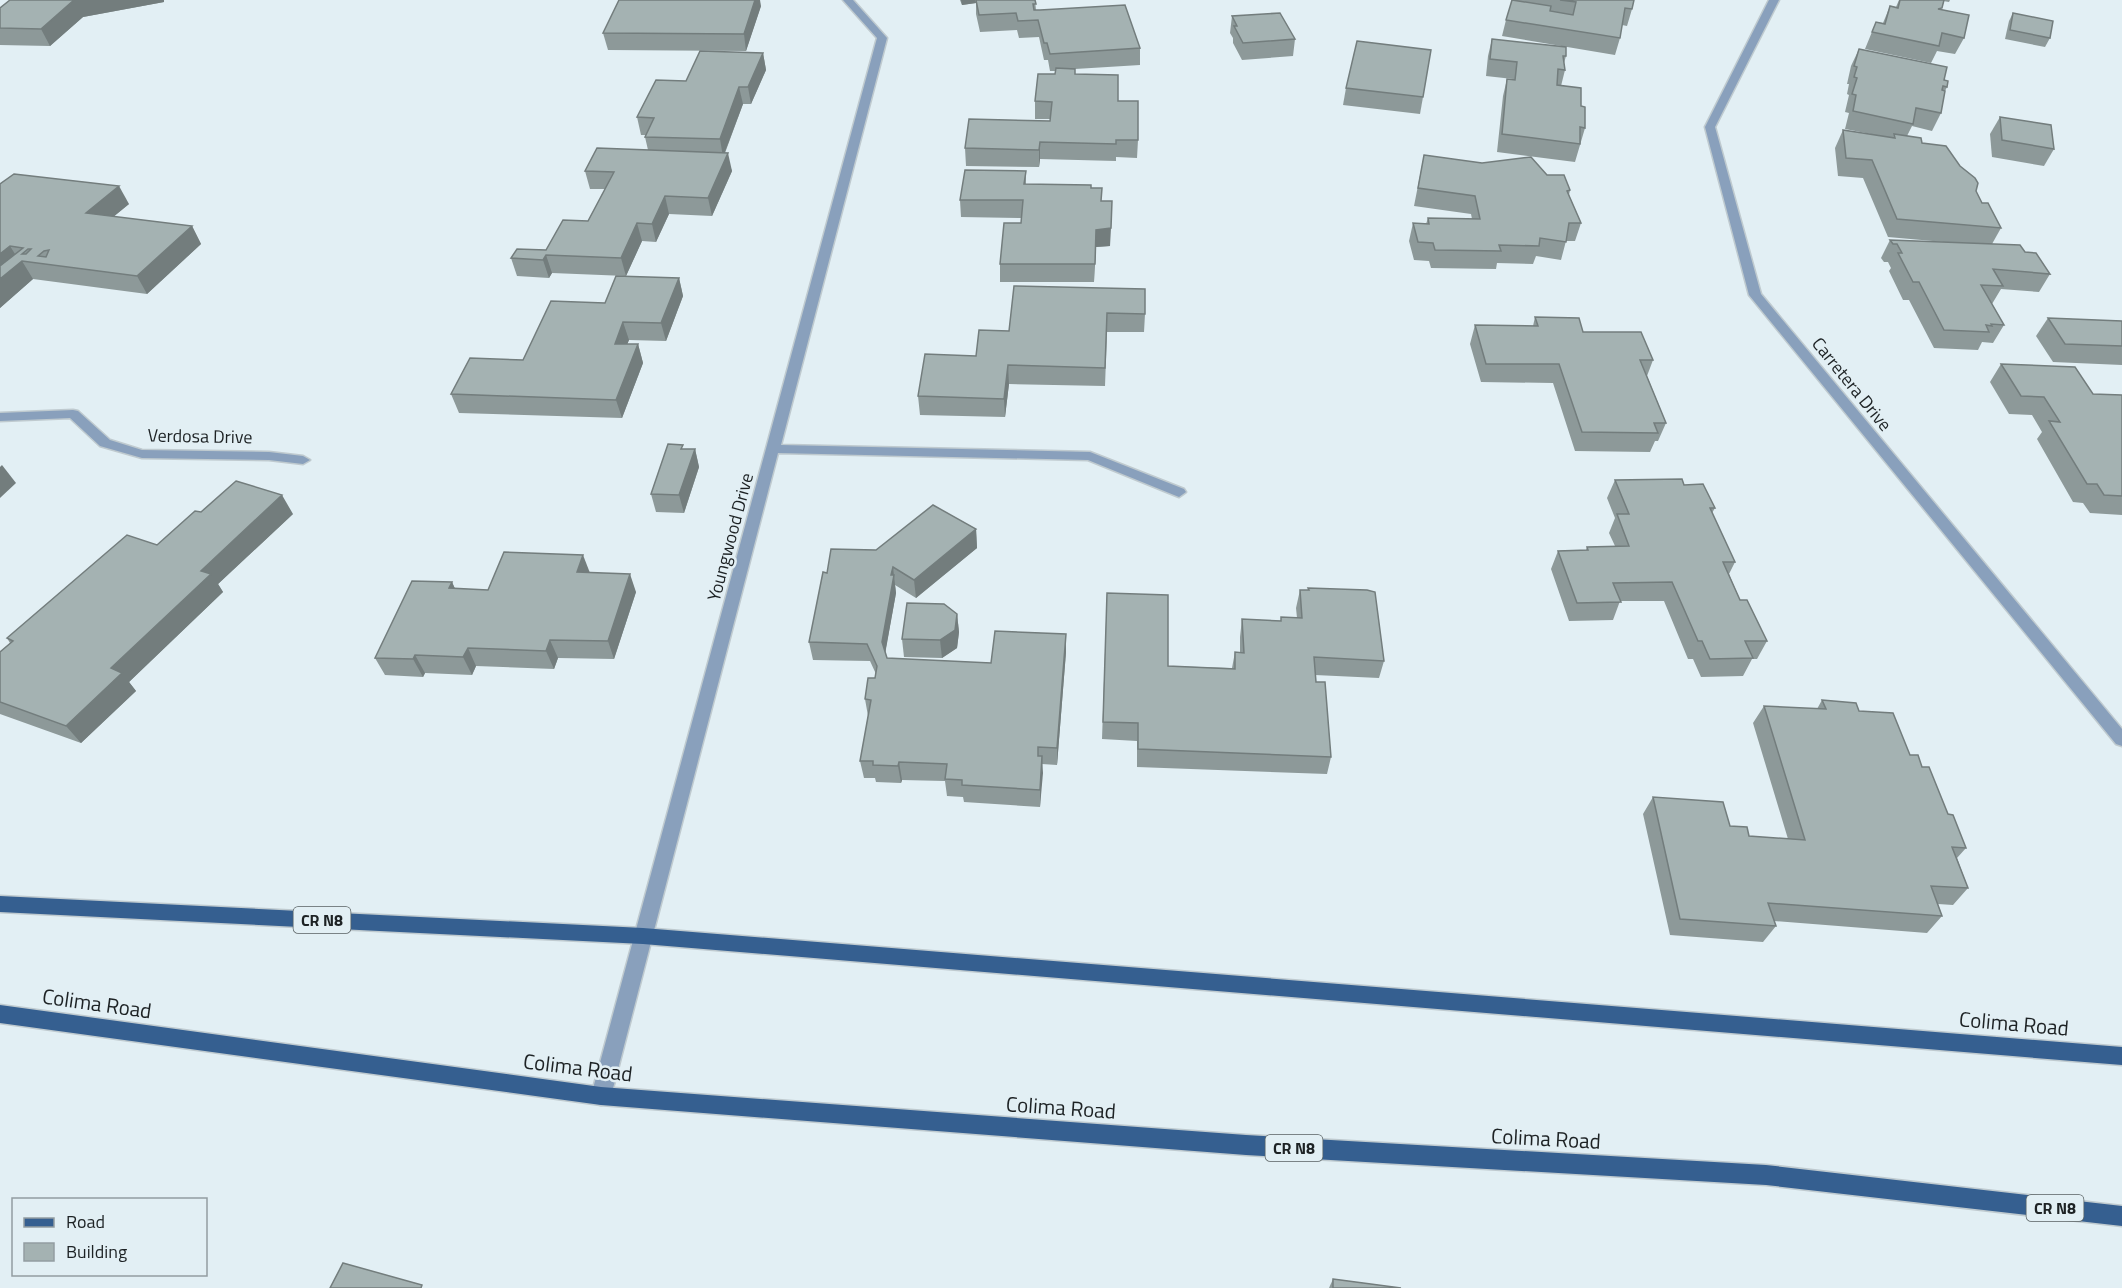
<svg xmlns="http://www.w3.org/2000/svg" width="2122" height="1288" font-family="'Titillium Web',sans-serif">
	<rect width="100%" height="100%" fill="#e2eff4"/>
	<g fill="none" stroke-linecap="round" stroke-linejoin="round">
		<g stroke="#bfcacf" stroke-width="3">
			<g id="minor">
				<path d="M843,0H853L887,38L781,445L1090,452L1184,489L1186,492L1179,497L1174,495L1088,460L778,453L611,1096L608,1103L601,1105L594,1103L591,1096L877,38Z"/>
				<path d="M1769,0H1779L1715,127L1761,294L2122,729V746L2116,744L1749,295L1705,127Z"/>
				<path d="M73,410L78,411L110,440L142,450L269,452L303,456L310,460L303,464L269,460L142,458L100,446L70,418L0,421V413Z"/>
			</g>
		</g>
		<g stroke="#bfcacf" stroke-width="3">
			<g id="major">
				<path d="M0,896L643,928L2122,1047V1065L643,944L0,912Z"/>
				<path d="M0,1005L601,1087L1246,1135L1766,1165L2122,1206V1226L1766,1185L1246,1155L601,1105L0,1023Z"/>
			</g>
		</g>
		<use href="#minor" fill="#89a0bc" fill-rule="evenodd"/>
		<use href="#major" fill="#355f90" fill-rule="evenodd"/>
	</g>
	<g fill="#8d9999">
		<path d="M10,0H164V2L83,17L50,46L0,45V8Z"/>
		<path d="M960,0H1035L1036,10L1140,48V65L1075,69V74L1118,101L1138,140L1137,158L1116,157V161L1040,159L1039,167L966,166L965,148L1050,121L1051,119H1035V101L1055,74L1056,71H1050L1048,60H1044L1039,37L1019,38L1017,30L980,32L976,14V3L962,5Z"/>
		<path d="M1513,0H1634L1632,9L1627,26L1622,25L1620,38L1615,55L1502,36L1506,20Z"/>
		<path d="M1899,0H1950L1949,2L1943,1L1941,9L1964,38L1955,54L1937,51L1931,63L1865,49L1876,22L1883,23L1890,6L1896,7Z"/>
		<path d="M761,6L746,51L608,50L603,33Z"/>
		<path d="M2013,13L2050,38L2045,47L2005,39L2009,21Z"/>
		<path d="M1232,16L1295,39L1293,56L1242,60L1233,43V38L1230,33Z"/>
		<path d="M1492,39L1566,56L1564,63L1565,70L1561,86L1581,106L1585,128L1575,162L1497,152L1503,96L1507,79L1513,80V79L1486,76L1488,56Z"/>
		<path d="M1859,49L1944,80L1947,87L1945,91L1941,113L1932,131L1912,126L1907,136L1922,143L1976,191L1982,203L2001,228L1992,244L2025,252L2050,274L2039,292L2001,289L1992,304L2004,325L1993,343L1982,342L1978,350L1934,348L1909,300H1903L1889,271L1891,268L1888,262H1884L1881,258L1890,240L1944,242L1888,237L1863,178L1838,176L1835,148L1843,130L1876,135L1845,129L1849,113L1845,112L1849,95L1847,94L1849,84H1847L1851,66Z"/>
		<path d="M763,53L766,70L751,104H743L725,153L732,171L712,216L669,214L656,242L642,241L626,276L552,273L549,278L517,276L511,258L546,250L588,221L605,189H590L585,171L648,150L645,137L646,135H641L637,117L686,81Z"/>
		<path d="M1346,88L1423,97L1420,114L1343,105Z"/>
		<path d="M2000,117L2054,149L2044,166L1992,157L1990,134Z"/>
		<path d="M1424,155L1547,175L1570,190L1569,195L1581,223L1575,241H1566L1561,260L1536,256L1533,264L1497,263L1496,269L1431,268L1429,261L1414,260L1409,241L1413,223L1426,224L1428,218L1472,219L1471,214L1414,206Z"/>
		<path d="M1026,171V184L1091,188L1101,201L1110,246L1096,247L1094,282H1000V264L1021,223V218L961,217L960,200Z"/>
		<path d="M0,184L129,204L113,217L192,226L201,244L147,294L33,279L0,308Z"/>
		<path d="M679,278L683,296L666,341L629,340L627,344H638L643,363L622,418L459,413L451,394L523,360L605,303Z"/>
		<path d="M1014,286L1145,314L1144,332H1107L1105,386L1009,384L1005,417L920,415L918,396L976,356L1009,331Z"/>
		<path d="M1535,317L1583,332L1653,360L1647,376L1666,423L1658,441H1655L1650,452L1575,451L1553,383L1481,382L1470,344L1475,325L1533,326Z"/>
		<path d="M2048,318L2122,321V365L2053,362L2036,336Z"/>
		<path d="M2001,364L2093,394L2122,395V515L2090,513L2083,503L2073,502L2037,439L2042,432L2032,415L2009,414L1990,382Z"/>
		<path d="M684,449H695L699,467L684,513L656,512L651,494Z"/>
		<path d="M1615,480L1684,485L1715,508L1712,513L1735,562L1729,574L1740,600L1767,641L1757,659H1752L1743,676L1701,677L1693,659H1688L1664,601H1620L1613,620L1569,621L1551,569L1558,551L1586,550L1587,547L1615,546L1609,533L1615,518L1607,498Z"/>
		<path d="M201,512L293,514L218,584L223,592L129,682L136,691L81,743L0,714V652L10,643L7,638L157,545Z"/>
		<path d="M976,529L977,548L916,598L895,585L896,593L885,653L887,658L991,663L1066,652L1057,765L1042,764L1040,807L964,802L963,797L947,796L945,781L902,780L901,783L876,782L875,778H864L860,761L868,716L865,699L875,678L876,674L870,661L813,660L809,642L827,573L876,550Z"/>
		<path d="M589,573L636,592L614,659L558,658L554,669L476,666L472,675L425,673L423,677L385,675L375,658L452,582L455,589L488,590Z"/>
		<path d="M1308,588L1384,661L1379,678L1315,675L1316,682L1331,757L1327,774L1137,767V741L1102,739L1107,593L1168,666L1232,668L1235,652L1240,653V637L1242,619L1281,621L1297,618L1296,608L1300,590H1308Z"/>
		<path d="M957,614L959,632L957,648L942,658L904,657L902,639Z"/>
		<path d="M1822,700L1859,711L1922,767L1966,848L1957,858L1968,888L1953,905L1938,904L1942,916L1927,933L1774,921L1776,926L1763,942L1670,935L1643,814L1653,797L1730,826L1749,836L1788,839L1753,723L1764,706L1817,709Z"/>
		<path d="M1333,1279L1401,1288H1329Z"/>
	</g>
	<g fill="#737d7d">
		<path d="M74,0H164V2L83,17L50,46L41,29Z"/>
		<path d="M755,0H760L761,6L746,51L744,34Z"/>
		<path d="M961,0H975L976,3L962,5Z"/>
		<path d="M763,53L766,70L751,104L748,87Z"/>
		<path d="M739,87L743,104L723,157L720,139Z"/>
		<path d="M1040,142V159L1039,167V150Z"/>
		<path d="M728,153L732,171L712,216L708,198Z"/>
		<path d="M119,186L129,204L96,231L86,213Z"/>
		<path d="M665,196L669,214L656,242L652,224Z"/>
		<path d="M637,223L642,241L626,276L621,258Z"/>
		<path d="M192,226L201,244L147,294L137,276Z"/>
		<path d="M1111,228L1110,246L1096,247L1094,282L1096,230Z"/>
		<path d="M10,246L20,262L22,261L33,279L0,308V279L6,274L0,266V254Z"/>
		<path d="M546,255L552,273L549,278L543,260Z"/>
		<path d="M679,278L683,296L666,341L661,323Z"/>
		<path d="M623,322L629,340L620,362L615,344Z"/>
		<path d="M638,344L643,363L622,418L616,400Z"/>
		<path d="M1008,365L1009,384L1005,417L1004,399Z"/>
		<path d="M695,449L699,467L684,513L679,495Z"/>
		<path d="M2,465L16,483L0,498V467Z"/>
		<path d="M282,495L293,514L218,584L223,592L129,682L136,691L81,743L66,726L111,668L201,571Z"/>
		<path d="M976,529L977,548L916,598L914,580Z"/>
		<path d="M583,555L590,573L577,572Z"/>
		<path d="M893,567L896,593L884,660L882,642L891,575Z"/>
		<path d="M630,574L636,592L614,659L608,641Z"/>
		<path d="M452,582L460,600L449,588Z"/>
		<path d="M957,614L959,632L957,648L942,658L940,640Z"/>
		<path d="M1066,634V652L1057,765V748Z"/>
		<path d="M550,640L558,658L554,669L546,651Z"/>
		<path d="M468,648L476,666L472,675L463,657Z"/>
		<path d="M415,655L425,673L423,677L413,659Z"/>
		<path d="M1042,756L1043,773L1040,807V790Z"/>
		<path d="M899,762L902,780L901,783L898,766Z"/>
	</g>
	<g fill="#a4b2b2" stroke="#737d7d" stroke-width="1.5" fill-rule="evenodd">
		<path d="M10,0H76H74L41,29L0,28V8Z"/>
		<path d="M619,0H755L744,34L603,33Z"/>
		<path d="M976,0H1035L1036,4H1033L1034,10H1040L1125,5L1140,48L1050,54L1047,43H1044L1038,20L1018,21L1016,13L979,15Z"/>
		<path d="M1512,0L1551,6L1550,11L1573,15L1576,2L1560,0H1634L1632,9L1625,8L1620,38L1506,20Z"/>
		<path d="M1900,0H1944L1942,8L1938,9L1969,15L1964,38L1942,33L1939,46L1872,32L1876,22L1885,24L1890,6L1898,8Z"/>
		<path d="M1280,13L1295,39L1243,43L1234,26H1237L1232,16Z"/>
		<path d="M2013,13L2053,21L2050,38L2010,30Z"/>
		<path d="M1492,39L1566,47V56H1563L1565,70L1558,69L1557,85L1581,88V106L1585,107V128L1580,127V144L1502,134L1507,79L1515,80L1517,62L1490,59Z"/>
		<path d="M1357,41L1431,50L1423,97L1346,88Z"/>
		<path d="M1859,49L1947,67L1944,80L1948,81L1947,87L1943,86L1942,90L1945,91L1941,113L1916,108L1913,124L1853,111L1856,95L1852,94L1857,78L1854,77L1857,67L1854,66Z"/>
		<path d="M700,51L763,53L748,87H739L720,139L645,137L654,118L637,117L656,80L686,81Z"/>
		<path d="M1056,68L1075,69V74L1118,75V101H1138V140H1116V144L1040,142L1039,150L965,148L969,119L1050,121L1052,102L1035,101L1038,74H1055Z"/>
		<path d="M2000,117L2051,125L2054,149L2002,140Z"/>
		<path d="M1843,130L1895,138L1894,134L1921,138L1922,143L1946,146L1960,166L1975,178L1978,183L1976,191L1982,203H1988L2001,228L1897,219L1872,160L1846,158Z"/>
		<path d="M597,148L728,153L708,198L665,196L652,224L637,223L621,258L546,255L543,260L511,258L517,249L546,250L563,220L588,221L614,172L585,171Z"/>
		<path d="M1424,155L1482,163L1531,157L1547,175H1564L1570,190L1567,191L1581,223H1569L1566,242L1540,238L1539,246L1499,245L1501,251L1435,250L1433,243L1418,242L1413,223L1429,224L1428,218L1480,219L1475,196L1418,188Z"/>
		<path d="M965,170L1026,171L1024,184L1091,185V188H1102L1101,201H1112L1111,228L1096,230L1095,264H1000L1004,223H1021L1023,200H960Z"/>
		<path d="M14,174L119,186L86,213L192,226L137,276L22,261L0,279V266L23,248L10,246L0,254V184ZM28,249H31L26,254H22ZM49,250L46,257L38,256L44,251Z"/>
		<path d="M1890,240L2020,245L2025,252L2036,253L2050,274L1993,269L2003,286L1981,285L2004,325L1991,324L1992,326L1986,325L1989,332L1944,330L1919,282H1913L1898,253H1902L1897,244H1893Z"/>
		<path d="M616,276L679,278L661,323L623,322L615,344H638L616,400L451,394L470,358L523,360L551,301L605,303Z"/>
		<path d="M1014,286L1145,289V314L1107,313L1105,368L1008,365L1004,399L918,396L925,354L976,356L979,330L1009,331Z"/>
		<path d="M1535,317L1579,318L1583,332H1641L1653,360H1640L1666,423H1654L1658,433L1582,432L1559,364H1486L1475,325L1538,326Z"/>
		<path d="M2048,318L2122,321V346L2065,344Z"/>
		<path d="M2001,364L2075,367L2093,394L2122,395V496L2104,495L2097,484H2087L2049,421L2060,422L2044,397L2021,396Z"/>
		<path d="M668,444L683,445L681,449H695L679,495L651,494Z"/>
		<path d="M1682,479L1684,485L1703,484L1715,508H1710L1735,562H1723L1740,600H1747L1767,641H1745L1753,658L1710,659L1702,641H1698L1672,582L1613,583L1621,602L1577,603L1558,551L1588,550L1587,547L1629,546L1617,514H1629L1615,480Z"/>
		<path d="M236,481L282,495L201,571L211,574L111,668L122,673L66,726L0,702V652L13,641L7,638L127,535L157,545L195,511L201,512Z"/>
		<path d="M933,505L976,529L914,580L893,567L891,575H894L882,642L887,658L991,663L995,631L1066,634L1057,748L1038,747V756H1042L1040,790L962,785V780L945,779L947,764L899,762L898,766L873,765V761H860L871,700L865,699L868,678H875L877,666L867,644L809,642L823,572L827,573L831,549L876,550Z"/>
		<path d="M504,552L583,555L577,572L630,574L608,641L550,640L546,651L468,648L463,657L415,655L413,659L375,658L412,581L452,582L449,588L488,590Z"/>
		<path d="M1308,588L1367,590L1375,592L1384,661L1314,657L1316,682H1325L1331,757L1138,749V723L1103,722L1107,593L1168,595V666L1235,669V652L1244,653L1242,619L1281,621V617L1302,618L1300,590H1309Z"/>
		<path d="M907,603L944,604L957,614L955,630L940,640L902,639Z"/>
		<path d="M1822,700L1856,703L1859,711L1893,713L1910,755H1918L1922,767H1929L1948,814L1953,815L1966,848L1952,847L1968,888L1931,886L1942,916L1768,903L1776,926L1680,919L1653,797L1723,802L1730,826L1747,827L1749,836L1805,840L1764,706L1826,709Z"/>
		<path d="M343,1263L422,1285L421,1288H330Z"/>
		<path d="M1333,1279L1401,1288H1333Z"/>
	</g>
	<g text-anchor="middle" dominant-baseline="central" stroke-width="5" stroke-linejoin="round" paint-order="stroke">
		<g fill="#e2eff4" stroke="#586062" stroke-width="1.5">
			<rect x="293.5" y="907" width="57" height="26" rx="4.5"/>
			<rect x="1265.5" y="1135" width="57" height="26" rx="4.5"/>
			<rect x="2026.5" y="1195" width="57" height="26" rx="4.5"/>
		</g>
		<g font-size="16" font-weight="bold" fill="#1d2224">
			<text x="322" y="920">CR N8</text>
			<text x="1294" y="1148">CR N8</text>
			<text x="2055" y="1208">CR N8</text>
		</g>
		<g font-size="18" fill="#1d2224" stroke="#e2eff4">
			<text transform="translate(1852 384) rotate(51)">Carretera Drive</text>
			<text transform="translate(200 436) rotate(1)">Verdosa Drive</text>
			<text transform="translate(730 537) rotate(-75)">Youngwood Drive</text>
		</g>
		<g font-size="21" fill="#1d2224" stroke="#e2eff4">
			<text transform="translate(97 1003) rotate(8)">Colima Road</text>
			<text transform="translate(2014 1023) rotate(5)">Colima Road</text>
			<text transform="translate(578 1067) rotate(7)">Colima Road</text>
			<text transform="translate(1061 1107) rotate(4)">Colima Road</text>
			<text transform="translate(1546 1138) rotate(3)">Colima Road</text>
		</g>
	</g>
	<rect x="12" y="1198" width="195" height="78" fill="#e2eff4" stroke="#939da1" stroke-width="1.5"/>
	<rect x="24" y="1218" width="30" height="9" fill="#355f90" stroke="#939da1" stroke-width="1.5"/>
	<text x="66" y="1228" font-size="18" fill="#1d2224">Road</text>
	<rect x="24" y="1243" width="30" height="18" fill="#a4b2b2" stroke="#939da1" stroke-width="1.5"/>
	<text x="66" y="1258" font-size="18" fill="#1d2224">Building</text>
</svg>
